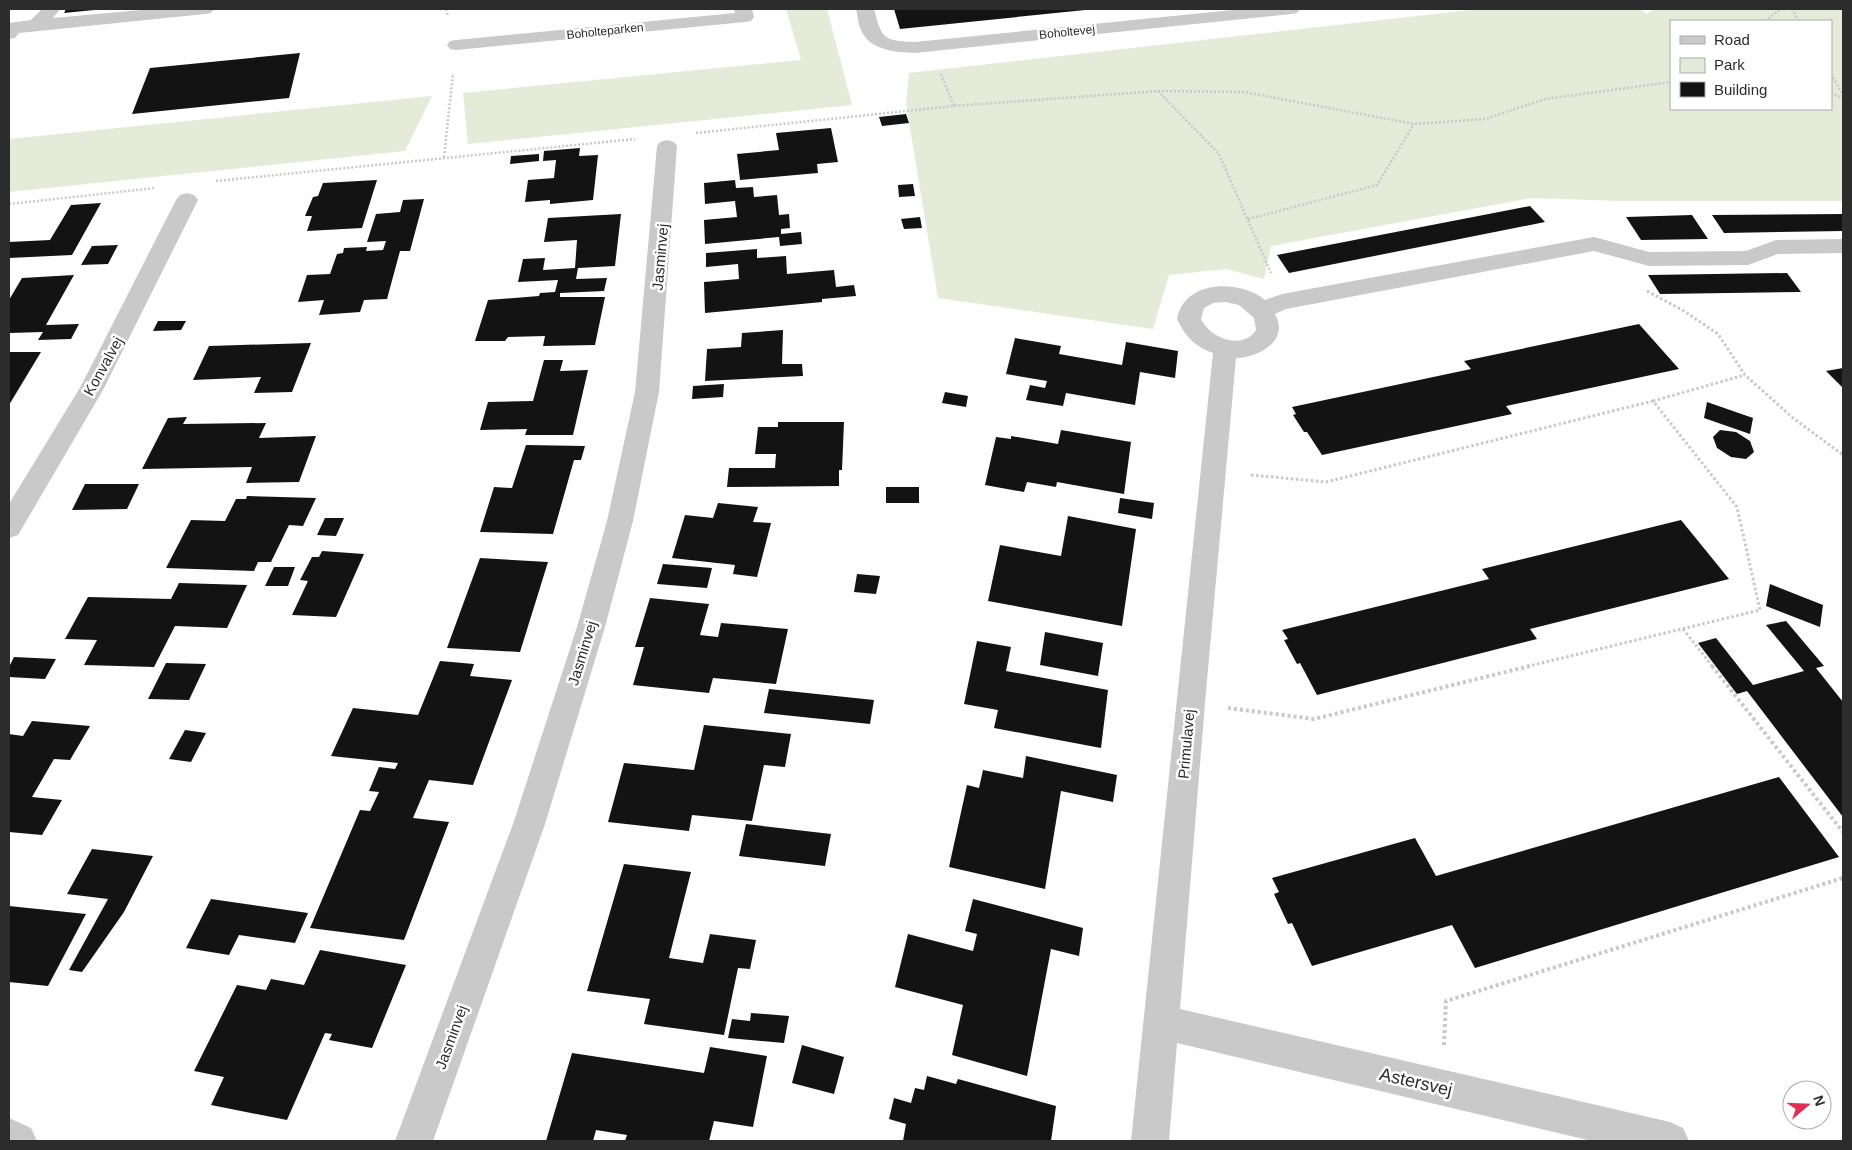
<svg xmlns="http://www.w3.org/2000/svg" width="1852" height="1150" font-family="Helvetica,sans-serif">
	<rect width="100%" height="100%" fill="#fff"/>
	<g fill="#e5ead9" fill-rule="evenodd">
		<path d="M786,9H827L852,105L468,144L463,93L801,60Z"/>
		<path d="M1479,9H1640L1646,14L1655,9H1843V201H1618L1532,198L1271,246L1264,279L1226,269L1169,275L1153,329L938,298L906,104L909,73ZM1671,21H1831V109H1671Z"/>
		<path d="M432,96L405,151L9,192V139Z"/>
	</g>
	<g fill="#131313">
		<path d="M66,9H94V10L64,13Z"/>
		<path d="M894,9H1085V10L900,29Z"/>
		<path d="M300,53L289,98L132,114L150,68Z"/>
		<path d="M906,114L909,123L882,126L879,117Z"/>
		<path d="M831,128L838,162L817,164L818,173L740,180L737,154L779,150L776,133Z"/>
		<path d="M580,148L579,156L598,155L593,200L550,204V200L525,202L528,180L554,178L556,160L543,161L544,151Z"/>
		<path d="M539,154V161L510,164L511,156Z"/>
		<path d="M377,180L362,228L307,231L312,216H305L313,197L318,196L323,183Z"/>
		<path d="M735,180L736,188L753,187L754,197L777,195L779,215L789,214L790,228L781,229V234L801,232L802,244L780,246L779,237L705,244L704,220L737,217L735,201L705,204L704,183Z"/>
		<path d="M913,184L915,196L899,197L898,185Z"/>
		<path d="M424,199L410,251H400L387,299L364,300L360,312L319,315L324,300L298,302L307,275L330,274L337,254L343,253L344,248L367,247L366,251L383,250L386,241L367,242L376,214L400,212L403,200Z"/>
		<path d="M101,203L72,255L9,258V242L50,240L71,205Z"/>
		<path d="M1530,206L1545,222L1289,273L1277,255Z"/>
		<path d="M621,214L615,266L578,268L576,279L607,278L604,291L560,293V297H605L595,345L543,346L545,336L508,337L505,341H475L488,300L539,296L540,293L555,292L558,280L518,282L523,259L545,258L543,270L575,268L577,240L544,242L548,218Z"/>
		<path d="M1843,214V231L1724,233L1712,215Z"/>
		<path d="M1692,215L1708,239L1641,240L1626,217Z"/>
		<path d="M920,217L922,228L904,229L901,219Z"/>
		<path d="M118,245L108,264L81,265L92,246Z"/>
		<path d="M757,249V258L786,256L787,274L834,270L836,287L854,285L856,296L822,299V302L705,313L704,282L739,279L738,264L706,267V253Z"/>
		<path d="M1787,273L1801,292L1660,294L1648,275Z"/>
		<path d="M74,275L46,325L79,324L71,339L38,340L43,332L9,333V300L22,278Z"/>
		<path d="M158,321H186L181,330L153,331Z"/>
		<path d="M1639,324L1679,369L1506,406L1512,414L1322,455L1307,432H1304L1293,415L1296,414L1292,407L1471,369L1464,361Z"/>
		<path d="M783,330L782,364H802L803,376L705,381L707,349L741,347L742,333Z"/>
		<path d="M1015,338L1061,346L1059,354L1122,365L1126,342L1178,351L1175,378L1140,372L1135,405L1066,393L1063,406L1026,400L1030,385L1045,388L1047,381L1006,374Z"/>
		<path d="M311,343L292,392L254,393L261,377L193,380L209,346Z"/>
		<path d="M9,352H41L9,405Z"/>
		<path d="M544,360H563L560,371L588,370L573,435H525L527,429L480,430L488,402L533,401Z"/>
		<path d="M1843,368V388L1826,371Z"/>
		<path d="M724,384L723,397L692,399L693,386Z"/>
		<path d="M945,392L968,396L966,407L942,403Z"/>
		<path d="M1707,402L1753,418L1750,434L1704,418Z"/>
		<path d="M187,417L183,424L266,423L259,438L316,436L299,482L246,483L252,467L142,469L168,418Z"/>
		<path d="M778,422H844L842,470H839V486L727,487L729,468H775L776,454H755L758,427H778Z"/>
		<path d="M1061,430L1131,442L1124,494L1057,482L1056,487L1027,482L1024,492L985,485L996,437L1011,439V436L1058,444Z"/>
		<path d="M1720,430L1736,432L1750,441L1754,452L1746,459L1731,457L1717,448L1713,437Z"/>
		<path d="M526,445L585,446L581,460H574L553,534L480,532L494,487L512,488Z"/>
		<path d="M85,484H139L127,509L72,510Z"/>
		<rect x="886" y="487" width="33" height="16"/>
		<path d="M247,496L316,498L303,526L289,525L271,562H258L254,571L166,568L191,520L225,521L236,499H246Z"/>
		<path d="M1120,498L1154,503L1152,519L1118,513Z"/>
		<path d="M718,503L758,507L753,522L771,523L757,577L733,574L735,565L672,558L685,515L713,518Z"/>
		<path d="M1068,516L1136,529L1122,626L988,601L1000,545L1061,556Z"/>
		<path d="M325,518H344L336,536L317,535Z"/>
		<path d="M1681,520L1729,579L1530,629L1537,639L1317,695L1300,663L1297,664L1284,640L1288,639L1282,630L1489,579L1482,569Z"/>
		<path d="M322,551L364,554L336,617L292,615L308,581L300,580L312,557H319Z"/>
		<path d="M480,558L548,562L520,652L447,648Z"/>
		<path d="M663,564L712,568L707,588L657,584Z"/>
		<path d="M274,567H295L288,586H265Z"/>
		<path d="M857,574L880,576L876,594L854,592Z"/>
		<path d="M179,583L247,585L227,628L175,626L154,667L84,665L97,640L65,639L88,597L171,599Z"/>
		<path d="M1770,584L1823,605L1820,627L1766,606Z"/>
		<path d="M650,598L709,604L700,635L718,637L721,623L788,629L776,684L713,678L709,693L633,685L644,647H635Z"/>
		<path d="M1786,621L1824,666L1816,668L1843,702V817L1747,691L1737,694L1698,643L1716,638L1753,685L1804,671L1766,625Z"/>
		<path d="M1045,632L1103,643L1098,676L1040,665Z"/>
		<path d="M977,641L1011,647L1006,671L1108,690L1101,748L994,728L998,710L964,704Z"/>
		<path d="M14,657L56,659L45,679L9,677V667Z"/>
		<path d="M440,661L474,664L470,676L512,680L473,785L429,780L413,818L449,822L404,940L310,928L360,810L370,811L379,792L369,791L379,767L395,769L398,763L331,756L353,708L418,715Z"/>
		<path d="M166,663L206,664L189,700L148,699Z"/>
		<path d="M769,689L874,700L870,724L764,713Z"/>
		<path d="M32,721L90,726L70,760L54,759L32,797L62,800L42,835L9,832V734L23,736Z"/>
		<path d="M704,725L791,734L785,767L764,765L752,821L692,815L689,831L608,822L624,763L694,770Z"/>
		<path d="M185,730L206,733L191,762L169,759Z"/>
		<path d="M1026,756L1117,775L1113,802L1061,791L1045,889L949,867L967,785L979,788L983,770L1023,778Z"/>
		<path d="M1779,777L1839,857L1475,968L1452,925L1312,966L1292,923L1288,924L1274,894L1279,892L1272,878L1415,838L1436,876Z"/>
		<path d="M746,824L831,834L825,866L739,856Z"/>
		<path d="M92,849L153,856L124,912L82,972L69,970L108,899L67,894Z"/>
		<path d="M624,864L691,872L669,958L703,963L710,934L756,940L750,969L738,968L724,1035L644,1024L650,999L587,991Z"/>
		<path d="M211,899L308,913L295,943L239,935L229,955L186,948Z"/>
		<path d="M973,899L1083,928L1079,956L1051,949L1027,1076L952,1055L963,1005L895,987L908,934L973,951L977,934L965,931Z"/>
		<path d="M9,906L86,914L48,986L9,982Z"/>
		<path d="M320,950L406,965L372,1048L329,1040L332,1034L325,1033L287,1120L211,1105L224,1077L194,1071L237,985L266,990L271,979L304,985Z"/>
		<path d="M751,1013L789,1016L784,1043L728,1038L732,1019L750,1021Z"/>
		<path d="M802,1045L844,1057L834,1094L792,1083Z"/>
		<path d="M710,1047L767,1056L753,1127L714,1121L709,1141H625L627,1135L596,1130L593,1141H546L572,1053L704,1073Z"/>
		<path d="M927,1076L956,1084L958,1079L1056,1106L1051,1141H903L906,1124L889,1119L894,1098L911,1103L915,1088L924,1090Z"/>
	</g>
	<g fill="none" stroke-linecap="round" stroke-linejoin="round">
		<g stroke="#c9c9c9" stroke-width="2.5" stroke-dasharray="2 2" stroke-linecap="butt">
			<path d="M446,9L448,16"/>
			<path d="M1792,9L1799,21"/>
			<path d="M1765,21L1781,9"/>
			<path d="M941,74L954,106"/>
			<path d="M1831,74L1843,95"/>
			<path d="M1158,91L1219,154L1271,273"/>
			<path d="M1831,93L1843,98"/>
			<path d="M696,133L954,106L1158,91L1244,92L1414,124L1485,119L1545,99L1671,82"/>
			<path d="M444,157L453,73"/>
			<path d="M216,181L635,139"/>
			<path d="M9,204L155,188"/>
			<path d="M1248,219L1377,185L1414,124"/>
			<path d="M1647,291L1649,292"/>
		</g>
		<g stroke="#c9c9c9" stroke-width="3" stroke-dasharray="2.5 2.5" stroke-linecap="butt">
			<path d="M1647,291L1684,311L1718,334L1745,375L1793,418L1843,455"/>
			<path d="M1653,401L1745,375"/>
			<path d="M1251,475L1326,482L1653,401L1737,507L1760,610L1525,667"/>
			<path d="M1683,629L1713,667"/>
		</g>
		<g stroke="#c9c9c9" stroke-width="4" stroke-dasharray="3 3" stroke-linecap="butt">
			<path d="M1712,666L1843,832"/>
			<path d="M1228,708L1314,719L1530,666"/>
			<path d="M1444,1045L1446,1001L1843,878"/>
		</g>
		<g fill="#c9c9c9" fill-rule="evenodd">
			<path d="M42,9H60L53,18L152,9H214L211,13L205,14L19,33L15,38L9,39V23L31,20Z"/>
			<path d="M734,9H752L754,17L751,21L745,22L456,50L450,49L447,45L450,41L456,40L735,13Z"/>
			<path d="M856,9H874C882,38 882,41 915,42L1243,9H1300L1297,13L1291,14L915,53C896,52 872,51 862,32C858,25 858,16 856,9Z"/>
			<path d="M667,140L674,142L677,146L659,392L633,521L605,627L545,824L433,1141H395L513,824L577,627L607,521L635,392L657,146L660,142Z"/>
			<path d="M187,193L194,195L198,200L103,390L18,535L9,538V504L81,386L176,200L180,195Z"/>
			<path d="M1594,237L1649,252L1746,251L1776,240L1843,239V253L1778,254L1748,265L1649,266L1594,251L1286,309L1275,314C1290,340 1259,358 1236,358L1205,703L1180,1009L1670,1122L1683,1128L1689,1141H1592L1177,1043L1169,1141H1131L1213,353C1195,347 1185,336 1177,319C1184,280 1239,279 1265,300L1282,294ZM1225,302L1239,305L1254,318L1256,330C1242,351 1210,338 1201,319L1204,308L1213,303Z"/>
			<path d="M9,1118L31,1128L37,1141H9Z"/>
		</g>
	</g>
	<g text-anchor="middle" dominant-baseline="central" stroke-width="5" stroke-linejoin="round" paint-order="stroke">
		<g font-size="12" fill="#2c2c2c" stroke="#fff">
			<text transform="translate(605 31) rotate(-6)">Boholteparken</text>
			<text transform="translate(1067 32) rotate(-6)">Boholtevej</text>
		</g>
		<g font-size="15" fill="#2c2c2c" stroke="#fff">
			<text transform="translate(660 257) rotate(-85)">Jasminvej</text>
			<text transform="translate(103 366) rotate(-61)">Konvalvej</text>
			<text transform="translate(582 653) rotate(-73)">Jasminvej</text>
			<text transform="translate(1186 744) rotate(-85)">Primulavej</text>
			<text transform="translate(451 1037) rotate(-70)">Jasminvej</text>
		</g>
		<g font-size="18" fill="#2c2c2c" stroke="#fff">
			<text transform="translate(1416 1082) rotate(13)">Astersvej</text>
		</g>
	</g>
	<rect width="1852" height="1150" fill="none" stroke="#2c2c2c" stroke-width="20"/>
	<rect x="1670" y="20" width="162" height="90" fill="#ffffff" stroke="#ababab"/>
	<rect x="1680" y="36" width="25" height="8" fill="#c9c9c9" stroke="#ababab"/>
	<text x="1714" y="45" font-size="15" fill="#2c2c2c">Road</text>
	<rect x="1680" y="58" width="25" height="15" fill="#e5ead9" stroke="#ababab"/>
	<text x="1714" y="70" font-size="15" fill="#2c2c2c">Park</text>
	<rect x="1680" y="82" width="25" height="15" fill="#131313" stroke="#ababab"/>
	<text x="1714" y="95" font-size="15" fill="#2c2c2c">Building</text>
	<g transform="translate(1807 1105) rotate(71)"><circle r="24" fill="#ffffff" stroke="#ababab"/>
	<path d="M0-4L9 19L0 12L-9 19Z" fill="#e42e56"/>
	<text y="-8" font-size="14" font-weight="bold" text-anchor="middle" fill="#2c2c2c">N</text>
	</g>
</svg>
